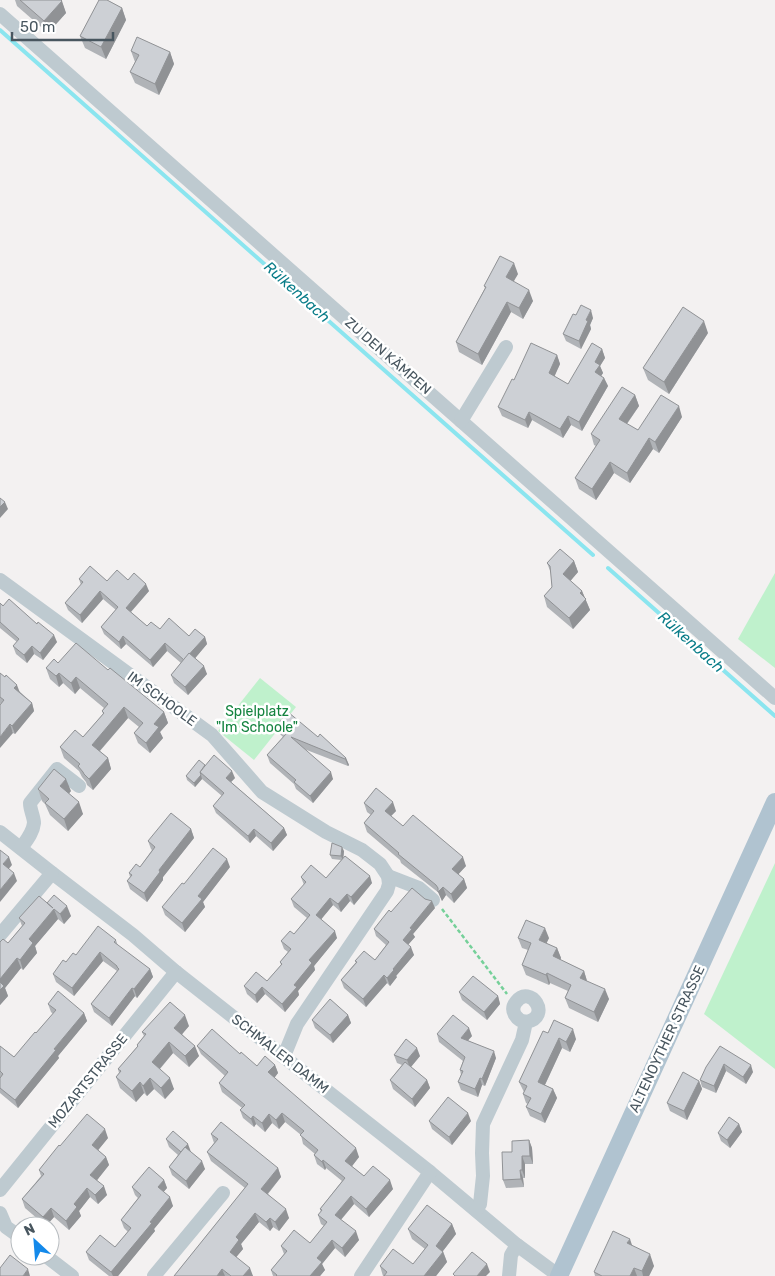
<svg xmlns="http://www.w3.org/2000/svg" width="775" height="1276" font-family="Rubik,sans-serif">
	<rect width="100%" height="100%" fill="#f3f1f1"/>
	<g fill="#bff1cc">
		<path d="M775,573V668L738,639Z"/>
		<path d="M260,678L296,707L254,760L218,731Z"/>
		<path d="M775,863V1069L704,1014Z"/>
	</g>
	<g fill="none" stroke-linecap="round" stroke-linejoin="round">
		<g stroke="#8be5ef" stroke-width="4">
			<path d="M0,30L593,555"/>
			<path d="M608,568L775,716"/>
		</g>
		<path stroke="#75d099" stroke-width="2.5" stroke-dasharray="4 2.5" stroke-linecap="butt" d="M442,909L507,994"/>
		<g stroke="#becad0" stroke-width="14">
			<path d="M0,14L775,698"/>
			<path d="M461,421L506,347"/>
			<path d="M0,580L212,735L262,792L326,832L362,850L380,864L388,876L389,884L387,891L297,1024L286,1051L282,1056"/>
			<path d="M0,832L52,873L133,935L176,972L430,1172L517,1245L559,1276"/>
			<path d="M21,848C26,841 33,833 34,823C34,817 30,810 30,803L57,769L79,786"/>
			<path d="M388,876L419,888L433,900"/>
			<path d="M0,935L52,873"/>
			<path d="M0,1190L176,972"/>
			<path d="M476,1210L480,1204L483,1176L482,1153L483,1124L522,1040L526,1022C517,1021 509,1011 516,1002C530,983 553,1017 526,1022"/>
			<path d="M0,1213L6,1227L20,1237"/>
			<path d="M46,1256L72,1276"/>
			<path d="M154,1276L223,1193"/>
			<path d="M361,1276L430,1172"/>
			<path d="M509,1276L511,1255L517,1245"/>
		</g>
		<path stroke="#b0c3d0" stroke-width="18" d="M559,1276L775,802"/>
	</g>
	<g fill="#b0b3b7">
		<path d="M15,0H61L66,13L48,33L17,6Z"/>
		<path d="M98,0H107L122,8L126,20L106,59L85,48L80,36L99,1Z"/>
		<path d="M131,51L170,52L174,64L159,95L135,83L130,72L135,62Z"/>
		<path d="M518,274L513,281L533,301L523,319L511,312L482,365L459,352L456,342L485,288L484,286Z"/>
		<path d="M576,315L593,318L590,325L591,329L581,349L566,341L563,334Z"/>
		<path d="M708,333L669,394L648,380L643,368Z"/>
		<path d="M602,349L605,358L600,366L603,373L601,376L604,378L608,386L582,431L571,425L563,438L532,420L528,428L502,416L498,407L514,380L557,355L560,364L554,376L568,384Z"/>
		<path d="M635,395L639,406L627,424L638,430L682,417L659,453L653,449L630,483L614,473L596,500L579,489L575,478L596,446L594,445L591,434Z"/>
		<path d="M574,561L578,572L570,581L582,591L590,610L573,629L547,607L544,596L552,587L551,573L547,563Z"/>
		<path d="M79,579L107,581L128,580L149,591L131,612L147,626L189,636L205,637L207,644L195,658L207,674L188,695L174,683L171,675L181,663L167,651L153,667L126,644L121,649L104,634L101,627L116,610L103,599L82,623L68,610L65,603L81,585Z"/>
		<path d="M0,603L57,642L43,660L34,654L27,663L16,654L13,646L17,642L0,628Z"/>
		<path d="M58,663L108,670L164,712L168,723L160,732L163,738L150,753L138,743L134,733L139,727L128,718L100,751L108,758L111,769L93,790L87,785L86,782L82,777L79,771L64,758L60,747L83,737L103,714L102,711L104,708L80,688L75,694L63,683L59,687L50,679L46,668Z"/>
		<path d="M0,673L32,703L34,711L15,734L13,733L0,703Z"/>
		<path d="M276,726L318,737L346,758L349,765L348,766L304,749L333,779L313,803L296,789L294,784L270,763L267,755L283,737L279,733Z"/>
		<path d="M205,765L235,778L231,782L284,828L287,835L273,851L256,836L250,843L216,813L213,806L222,796L202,779L195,787L187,780L186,776Z"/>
		<path d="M38,789L71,791L69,793L83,814L68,831L50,815L45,804L42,801Z"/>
		<path d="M364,803L396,811L391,816L403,826L466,866L458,874L464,879L467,888L454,903L446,895L442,901L439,893L401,863L400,860L367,832L364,823L371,815L367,812Z"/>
		<path d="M191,829L194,838L163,877V880L147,902L130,889L127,881L130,877L129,873L140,867L152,850L151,849L148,841Z"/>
		<path d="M344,851L343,859L372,883L354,905L350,901L341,912L333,905L321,919L337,938L314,966L315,970L298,991L299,995L285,1012L265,994L257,1003L247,994L244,986L267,981L281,965L280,962L288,952L284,949L281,941L294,934L307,918L294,907L291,899L304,885L301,877L326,878L341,860L332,859L330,855Z"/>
		<path d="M230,867L203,902L205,907L185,932L165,915L162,907L184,884Z"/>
		<path d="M47,903L71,916L64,924L58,919L35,946L37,953L23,970L21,968L5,988L8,996L0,1005V942L8,943L22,926L19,918Z"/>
		<path d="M435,908L413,934L415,937L408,945L414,955L396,976L397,977L390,986L387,983L366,1007L344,988L341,980L356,962L355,961L375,960L386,945L376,936L374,929L391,912Z"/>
		<path d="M518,938H549L546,943L557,948L561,958L560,960L584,971L587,981L609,999L598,1022L569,1008L565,998L568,991L550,983L549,985L526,975L522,965L528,950L522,948Z"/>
		<path d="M116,940L118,946L150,969L153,977L137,998L135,996L112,1026L94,1012L91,1004L117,971L103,961L74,996L56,982L53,974L66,962L76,955Z"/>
		<path d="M459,992L498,996L500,1004L487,1020L462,1000Z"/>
		<path d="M48,1004L84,1013L87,1021L58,1056L59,1058L18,1108L0,1093V1046L14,1057L53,1014L51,1012Z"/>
		<path d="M348,1015L351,1023L333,1043L315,1028L312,1020Z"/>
		<path d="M189,1026L182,1034L199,1056L189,1067L173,1053L160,1069L174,1089L165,1099L154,1089L147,1096L144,1093L136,1102L120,1088L116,1077L119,1073L118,1069L137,1047V1045L144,1036L142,1032Z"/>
		<path d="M548,1033L576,1039L570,1052L562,1048L545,1085L553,1089L557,1098L545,1123L530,1116L526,1107L528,1104L526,1103L523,1094L524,1092L519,1082Z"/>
		<path d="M437,1034L472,1036L468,1040L496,1058L485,1086L482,1085L478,1097L461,1090L458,1082L461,1075L460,1070L463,1061L439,1042Z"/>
		<path d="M197,1046L240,1054L257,1066L275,1065L278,1073L274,1078L359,1157L352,1166L364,1176L393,1189L369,1217L354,1204L341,1220L359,1240L345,1257L335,1248L322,1264L325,1270L320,1276H273L271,1270L284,1254L281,1246L310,1243L324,1226L321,1224L318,1215L321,1212L320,1209L342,1181L326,1168L325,1170L317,1164L314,1155L315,1154L303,1144L301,1135L285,1122L279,1129L272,1123L265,1132L256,1124L254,1127L243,1118L240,1110L242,1108L222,1092L219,1083L225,1076L201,1054Z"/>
		<path d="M720,1046L753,1072L746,1084L726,1071L716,1093L702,1087L700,1080Z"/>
		<path d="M394,1055L420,1056L411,1067L427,1080L430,1088L415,1107L393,1089L390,1080L402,1065L397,1063Z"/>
		<path d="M699,1081L702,1089L687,1120L670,1111L667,1103Z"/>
		<path d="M429,1121H471L452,1145L432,1129Z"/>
		<path d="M739,1124L742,1132L730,1148L721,1141L718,1133Z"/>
		<path d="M211,1134L278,1168L281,1177L268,1194L289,1218L279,1231L273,1227L270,1231L259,1222L241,1244L243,1249L236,1257L253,1276H174L245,1188L211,1161L207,1152L214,1143Z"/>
		<path d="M108,1138L98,1150L106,1157L109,1165L97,1180L107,1195L98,1204L90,1197L79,1211L81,1216L69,1230L54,1217L46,1226L25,1208L22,1199L41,1176L39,1170L60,1146Z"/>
		<path d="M166,1139L191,1152L205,1169L189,1189L172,1175L169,1167L178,1155L169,1147Z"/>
		<path d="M529,1140L532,1148L533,1164H525V1178H523L524,1187L506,1188L503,1180L512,1152Z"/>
		<path d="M164,1180L167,1188L163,1192L173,1206L154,1229L155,1231L118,1276H109L89,1260L86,1252L115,1247L128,1232L124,1228L121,1220L138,1198L135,1195L132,1187Z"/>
		<path d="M452,1224L456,1234L443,1251L447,1262L436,1276H383L380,1266L413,1264L425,1249L412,1239L408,1229Z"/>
		<path d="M632,1245L654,1266L649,1276H595L594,1272Z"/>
	</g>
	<g fill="#909295">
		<path d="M62,1L66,13L48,33L44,21Z"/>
		<path d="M122,8L126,20L106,59L101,47Z"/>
		<path d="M170,52L174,64L159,95L155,84Z"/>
		<path d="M514,263L518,274L510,288L506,277Z"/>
		<path d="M529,290L533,301L523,319L519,308Z"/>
		<path d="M507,302L511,312L482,365L478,354Z"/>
		<path d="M591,310L593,318L590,325L591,329L581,349L579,341L586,320Z"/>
		<path d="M704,321L708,333L669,394L664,382Z"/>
		<path d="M602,349L605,358L600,366L603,373L598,381L595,372V362Z"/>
		<path d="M557,355L560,364L552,382L549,373Z"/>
		<path d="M604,378L608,386L582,431L579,422Z"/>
		<path d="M635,395L639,406L623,429L619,419Z"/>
		<path d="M679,406L682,417L659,453L655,442Z"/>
		<path d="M529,412L532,420L528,428L525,420Z"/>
		<path d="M568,416L571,425L563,438L560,429Z"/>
		<path d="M649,438L653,449L630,483L627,473Z"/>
		<path d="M610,462L614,473L596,500L592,489Z"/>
		<path d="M5,502L8,509L0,518V507Z"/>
		<path d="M574,561L578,572L567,585L563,574Z"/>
		<path d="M146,584L149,591L128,615L126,608Z"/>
		<path d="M100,591L103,599L82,623L80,615Z"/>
		<path d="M582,591L590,610L573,629L569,618L580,593Z"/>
		<path d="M54,635L57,642L43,660L40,653Z"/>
		<path d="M123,636L126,644L121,649L119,642Z"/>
		<path d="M205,637L207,644L187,668L184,660Z"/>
		<path d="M165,643L167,651L153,667L150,660Z"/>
		<path d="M32,646L34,654L27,663L24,655Z"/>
		<path d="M204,666L207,674L188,695L185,687Z"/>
		<path d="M59,673L63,683L59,687L56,676Z"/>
		<path d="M76,677L80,688L75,694L71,683Z"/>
		<path d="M17,685L20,693L14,688Z"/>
		<path d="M32,703L34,711L15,734L12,726Z"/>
		<path d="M124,707L128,718L96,755L92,745Z"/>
		<path d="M164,712L168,723L160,732L163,738L150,753L146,743L154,724Z"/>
		<path d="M10,724L13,733L0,748V737Z"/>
		<path d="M108,758L111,769L93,790L89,779Z"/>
		<path d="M346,758L349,765L348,766L345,759Z"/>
		<path d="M232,771L235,778L228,785L226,778Z"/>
		<path d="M331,772L333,779L313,803L310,796Z"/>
		<path d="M201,775L202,779L195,787L194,783Z"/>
		<path d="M66,779L71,791L65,798L60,786Z"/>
		<path d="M79,802L83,814L68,831L64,819Z"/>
		<path d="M393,802L396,811L388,819L385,811Z"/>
		<path d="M284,828L287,835L273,851L271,843Z"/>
		<path d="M191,829L194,838L163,877V880L147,902L144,893L159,870Z"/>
		<path d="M254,829L256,836L250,843L248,836Z"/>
		<path d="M342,847L344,851L343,861L341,856Z"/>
		<path d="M9,857L12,865L6,872L3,864Z"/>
		<path d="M463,857L466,866L455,878L452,869Z"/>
		<path d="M227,859L230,867L203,902L205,907L185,932L182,923L198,896Z"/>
		<path d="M14,873L17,881L0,902V890Z"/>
		<path d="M370,876L372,883L354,905L351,897Z"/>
		<path d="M464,879L467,888L454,903L451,894Z"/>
		<path d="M443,887L446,895L442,901L438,892Z"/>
		<path d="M347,894L350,901L341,912L338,904Z"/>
		<path d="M330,898L333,905L319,922L316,915Z"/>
		<path d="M432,901L435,908L413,934L415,937L405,948L403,940L410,928Z"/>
		<path d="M67,906L71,916L64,924L60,914Z"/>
		<path d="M54,909L58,919L35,946L37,953L23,970L20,960L29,939Z"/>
		<path d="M545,928L549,938L543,951L539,940Z"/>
		<path d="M335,931L337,938L314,966L315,970L298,991L299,995L285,1012L282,1004L294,985L309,960Z"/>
		<path d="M411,947L414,955L396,976L397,977L390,986L387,978L393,969Z"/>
		<path d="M557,948L561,958L557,967L553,956Z"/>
		<path d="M100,952L103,961L74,996L72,988Z"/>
		<path d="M17,958L21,968L5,988L8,996L0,1005V979Z"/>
		<path d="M150,969L153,977L137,998L134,989Z"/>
		<path d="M584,971L587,981L580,978Z"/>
		<path d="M547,973L550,983L549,985L546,975Z"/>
		<path d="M384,975L387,983L366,1007L363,999Z"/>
		<path d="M262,987L265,994L257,1003L255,995Z"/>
		<path d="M132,988L135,996L112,1026L109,1018Z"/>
		<path d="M605,989L609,999L598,1022L594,1012Z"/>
		<path d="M498,996L500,1004L487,1020L484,1012Z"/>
		<path d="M84,1013L87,1021L58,1056L59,1058L18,1108L15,1100L54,1049Z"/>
		<path d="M185,1015L189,1026L178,1039L174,1028Z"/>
		<path d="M348,1015L351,1023L333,1043L330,1035Z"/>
		<path d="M469,1028L472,1036L464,1045L461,1038Z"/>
		<path d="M573,1029L576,1039L570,1052L566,1042Z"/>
		<path d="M559,1038L562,1048L542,1091L538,1082Z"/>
		<path d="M169,1042L173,1053L156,1073L152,1062Z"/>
		<path d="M195,1046L199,1056L189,1067L185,1056Z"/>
		<path d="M417,1048L420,1056L410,1068L407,1060Z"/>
		<path d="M494,1051L496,1058L485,1086L482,1079Z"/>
		<path d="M724,1064L726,1071L716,1093L714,1086Z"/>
		<path d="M275,1065L278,1073L272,1081L268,1072Z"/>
		<path d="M751,1065L753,1072L746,1084L743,1077Z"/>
		<path d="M150,1078L154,1089L147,1096L143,1086Z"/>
		<path d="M170,1078L174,1089L165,1099L161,1088Z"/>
		<path d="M480,1078L482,1085L478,1097L475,1089Z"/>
		<path d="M427,1080L430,1088L415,1107L412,1099Z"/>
		<path d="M699,1081L702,1089L687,1120L684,1111Z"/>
		<path d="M140,1082L144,1093L136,1102L132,1091Z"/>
		<path d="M553,1089L557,1098L545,1123L541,1114Z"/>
		<path d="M282,1113L285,1122L279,1129L276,1120Z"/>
		<path d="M468,1113L471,1121L452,1145L449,1137Z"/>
		<path d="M269,1114L272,1123L265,1132L262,1123Z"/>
		<path d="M253,1116L256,1124L254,1127L251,1119Z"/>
		<path d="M739,1124L742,1132L730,1148L727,1140Z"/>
		<path d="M105,1129L108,1138L95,1154L92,1145Z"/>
		<path d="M529,1140L532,1148L533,1164L530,1156Z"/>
		<path d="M188,1144L191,1152H181Z"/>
		<path d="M356,1148L359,1157L349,1170L345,1161Z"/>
		<path d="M522,1156L525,1164V1178L522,1170Z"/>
		<path d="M106,1157L109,1165L94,1184L90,1175Z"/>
		<path d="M323,1160L326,1168L325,1170L322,1162Z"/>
		<path d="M202,1161L205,1169L189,1189L186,1181Z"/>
		<path d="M278,1168L281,1177L264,1198L261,1189Z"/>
		<path d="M520,1170L523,1178L524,1187L521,1179Z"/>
		<path d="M164,1180L167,1188L161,1195L158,1187Z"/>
		<path d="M390,1180L393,1189L369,1217L366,1209Z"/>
		<path d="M104,1186L107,1195L98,1204L95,1195Z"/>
		<path d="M87,1188L90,1197L79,1211L81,1216L69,1230L66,1221L74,1204Z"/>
		<path d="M351,1196L354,1204L338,1223L335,1215Z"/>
		<path d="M170,1197L173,1206L154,1229L155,1231L118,1276H113L111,1272Z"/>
		<path d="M51,1208L54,1217L46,1226L43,1217Z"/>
		<path d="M286,1209L289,1218L279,1231L275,1222Z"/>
		<path d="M255,1213L259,1222L241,1244L243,1249L233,1261L230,1252L236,1237Z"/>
		<path d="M270,1218L273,1227L270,1231L266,1222Z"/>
		<path d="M452,1224L456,1234L439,1256L436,1246Z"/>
		<path d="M356,1231L359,1240L345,1257L342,1248Z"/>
		<path d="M630,1239L634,1251L627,1243Z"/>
		<path d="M332,1240L335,1248L322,1264L325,1270L320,1276H310L317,1258Z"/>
		<path d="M443,1252L447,1262L436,1276H424Z"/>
		<path d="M650,1254L654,1266L649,1276H643L642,1271Z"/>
		<path d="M487,1264L490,1272L486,1276H477Z"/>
		<path d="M250,1268L253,1276H243Z"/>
		<path d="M634,1268L637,1276H630Z"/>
		<path d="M28,1269L30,1276H23Z"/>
		<path d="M222,1269L225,1276H217Z"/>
	</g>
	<g fill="#cdd0d5" stroke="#909295">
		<path d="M20,0H61L62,1L44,21Z"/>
		<path d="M99,0H107L122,8L101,47L80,36Z"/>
		<path d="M137,37L170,52L155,84L130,72L139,55L131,51Z"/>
		<path d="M500,256L514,263L506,277L529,290L519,308L507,302L478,354L456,342L486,287L484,286Z"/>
		<path d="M581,305L591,310L586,320L588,321L579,341L563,334L573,314L576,315Z"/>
		<path d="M683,307L704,321L664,382L643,368Z"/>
		<path d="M531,343L557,355L549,373L568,384L592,343L602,349L595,362L600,365L595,372L604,378L579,422L568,416L560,429L529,412L525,420L498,407L512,379L514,380Z"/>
		<path d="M622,387L635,395L619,419L638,430L661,395L679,406L655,442L649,438L627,473L610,462L592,489L575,478L600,440L591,434Z"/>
		<path d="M0,498L5,502L0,507Z"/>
		<path d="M560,549L574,561L563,574L582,591L580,593L586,599L569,618L544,596L552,587L550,566L547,563Z"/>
		<path d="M90,566L107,581L117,570L128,580L134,573L146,584L126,608L147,626L151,622L160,629L169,618L189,636L195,629L205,637L184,660L165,643L150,660L123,636L119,642L101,627L118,607L100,591L80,615L65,603L83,582L79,579Z"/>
		<path d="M9,599L37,624L38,622L54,635L40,653L32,646L24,655L13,646L19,639L0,622V603L3,606Z"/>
		<path d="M76,643L108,670L110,668L164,712L154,724L159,727L146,743L134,733L143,723L124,707L92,745L108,758L89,779L84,774L83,772L78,766L80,764L60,747L75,730L83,737L104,713L102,711L108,704L76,677L71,683L59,673L56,676L46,668L54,659L58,663Z"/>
		<path d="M189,653L204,666L185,687L171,675Z"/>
		<path d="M0,673L5,677L6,675L17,685L14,688L32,703L12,726L10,724L0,737V705L4,700L0,697Z"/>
		<path d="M288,712L318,737L320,734L346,758L345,759L291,737L331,772L310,796L294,782L296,780L267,755L286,734L276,726Z"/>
		<path d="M214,755L232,771L226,778L284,828L271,843L254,829L248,836L213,806L224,793L200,772Z"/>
		<path d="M199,760L205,765L200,772L201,775L194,783L186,776Z"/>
		<path d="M54,769L66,779L60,786L79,802L64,819L45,803L49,799L38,789Z"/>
		<path d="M376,788L393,802L385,811L403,826L413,815L463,857L452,869L464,879L451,894L443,887L438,892V888L436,885L398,854L399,853L364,823L374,811L364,803Z"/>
		<path d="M171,813L191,829L159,870L160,872L144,893L127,881L132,875L129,873L136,864L140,867L155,847L148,841Z"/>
		<path d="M332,843L342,847L341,856L330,855Z"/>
		<path d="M213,848L227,859L198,896L202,899L182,923L162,907L182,883L184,884Z"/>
		<path d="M0,850L9,857L3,864L14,873L0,890Z"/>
		<path d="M345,856L370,876L351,897L347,894L338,904L330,898L316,915L335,931L309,960L312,963L294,985L297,987L282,1004L262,987L255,995L244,986L256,972L267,981L282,964L280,962L291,949L281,941L290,931L294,934L310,915L291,899L306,882L301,877L311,865L326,878Z"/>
		<path d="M412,888L425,899L432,901L410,928L412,929L403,940L411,947L393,969L394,970L387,978L384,975L363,999L341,980L357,962L355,961L364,951L375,960L389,942L374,929L389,910L391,912Z"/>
		<path d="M54,895L67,906L60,914L54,909L29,939L33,943L20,960L17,958L0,979V942L3,939L8,943L25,923L19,918L39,896L53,908L47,903Z"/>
		<path d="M526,920L545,928L539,940L557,948L553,956L584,971L580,978L605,989L594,1012L565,998L571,985L547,973L546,975L522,965L531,943L518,938Z"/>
		<path d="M98,926L116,940L114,942L150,969L134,989L132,988L109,1018L91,1004L119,969L117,967V966L100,952L72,988L53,974L63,960L66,962L73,953L76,955Z"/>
		<path d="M473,976L498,996L484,1012L459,992Z"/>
		<path d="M0,982L4,986L0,990Z"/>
		<path d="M58,991L84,1013L54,1049L56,1050L15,1100L0,1088V1078L3,1074L0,1071V1046L14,1057L35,1032L36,1033L56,1010L48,1004Z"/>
		<path d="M330,999L348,1015L330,1035L312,1020Z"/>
		<path d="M170,1002L185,1015L174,1028L195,1046L185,1056L169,1042L152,1062L170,1078L161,1088L150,1078L143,1086L140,1082L132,1091L116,1077L121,1071L118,1069L138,1046L137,1045L146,1034L142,1032Z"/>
		<path d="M453,1015L469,1028L461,1038L494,1051L482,1079L480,1078L475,1089L458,1082L463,1071L460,1070L465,1057L437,1034Z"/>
		<path d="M554,1020L573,1029L566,1042L559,1038L538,1082L553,1089L541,1114L526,1107L531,1098L523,1094L527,1086L519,1082L543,1031L548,1033Z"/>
		<path d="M212,1029L240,1054L241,1052L257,1066L265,1056L275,1065L268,1072L356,1148L345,1161L364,1176L373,1166L390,1180L366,1209L351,1196L335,1215L356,1231L342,1248L332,1240L317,1258L322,1262L310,1276H276L277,1275L271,1270L287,1251L281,1246L294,1230L310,1243L327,1222L318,1215L322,1210L320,1209L345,1178L323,1160L322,1162L314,1155L318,1150L300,1135L304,1131L282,1113L276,1120L269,1114L262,1123L253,1116L251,1119L240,1110L245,1105L219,1083L228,1072L197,1046Z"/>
		<path d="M406,1039L417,1048L407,1060L394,1055Z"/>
		<path d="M720,1046L751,1065L743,1077L724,1064L714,1086L700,1080L706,1067Z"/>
		<path d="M405,1062L427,1080L412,1099L390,1080Z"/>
		<path d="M683,1072L699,1081L684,1111L667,1103Z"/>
		<path d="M448,1097L468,1113L449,1137L429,1121Z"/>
		<path d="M87,1114L105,1129L92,1145L106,1157L90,1175L104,1186L95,1195L87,1188L74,1204L77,1207L66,1221L51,1208L43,1217L22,1199L44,1174L39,1170L59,1145L60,1146Z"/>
		<path d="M729,1117L739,1124L727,1140L718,1133Z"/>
		<path d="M221,1122L278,1168L261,1189L286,1209L275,1222L270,1218L266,1222L255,1213L236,1237L239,1240L230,1252L250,1268L243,1276H231L222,1269L217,1276H174L248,1184L207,1152L218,1139L211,1134Z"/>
		<path d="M173,1131L188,1144L181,1152L166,1139Z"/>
		<path d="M529,1140L530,1156H522V1170H520L521,1179L503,1180L502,1152H512V1141Z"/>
		<path d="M185,1147L202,1161L186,1181L169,1167Z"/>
		<path d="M149,1167L164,1180L158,1187L170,1197L150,1222L152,1223L111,1272L86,1252L100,1235L115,1247L131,1228L121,1220L141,1195L132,1187Z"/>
		<path d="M427,1205L452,1224L436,1246L443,1252L424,1276H384L387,1272L380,1266L393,1249L413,1264L428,1245L408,1229Z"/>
		<path d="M613,1231L630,1239L627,1243L650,1254L642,1271L634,1268L630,1276H602L594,1272Z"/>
		<path d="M472,1252L487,1264L477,1276H455L453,1274Z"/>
		<path d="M10,1255L28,1269L23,1276H0V1268Z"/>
	</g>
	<g text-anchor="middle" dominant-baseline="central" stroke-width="5" stroke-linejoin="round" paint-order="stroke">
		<g font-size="14" fill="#48565f" stroke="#fff">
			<text transform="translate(388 356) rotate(41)">ZU DEN KÄMPEN</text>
			<text transform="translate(162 699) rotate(36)">IM SCHOOLE</text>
			<text transform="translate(667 1039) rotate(-65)">ALTENOYTHER STRASSE</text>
			<text transform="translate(280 1054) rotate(38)">SCHMALER DAMM</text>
			<text transform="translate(88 1081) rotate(-51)">MOZARTSTRASSE</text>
		</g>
		<g font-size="14" fill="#158440" stroke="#fff">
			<text x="257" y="711">Spielplatz<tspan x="257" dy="16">"Im Schoole"</tspan></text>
		</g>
		<g font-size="15" font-style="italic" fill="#0a7d89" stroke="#fff">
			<text transform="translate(297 292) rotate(42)">Rülkenbach</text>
			<text transform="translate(691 642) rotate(42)">Rülkenbach</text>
		</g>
	</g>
	<g transform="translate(35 1241) rotate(334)"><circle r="24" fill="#ffffff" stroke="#b6bbbf"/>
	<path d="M0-4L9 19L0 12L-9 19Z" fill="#1489ea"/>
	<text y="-8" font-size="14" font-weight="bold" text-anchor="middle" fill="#48565f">N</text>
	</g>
	<path d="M12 32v8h101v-8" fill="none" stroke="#48565f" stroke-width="2.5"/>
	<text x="20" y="32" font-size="15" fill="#48565f" stroke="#ffffff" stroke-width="4" paint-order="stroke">50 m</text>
</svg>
